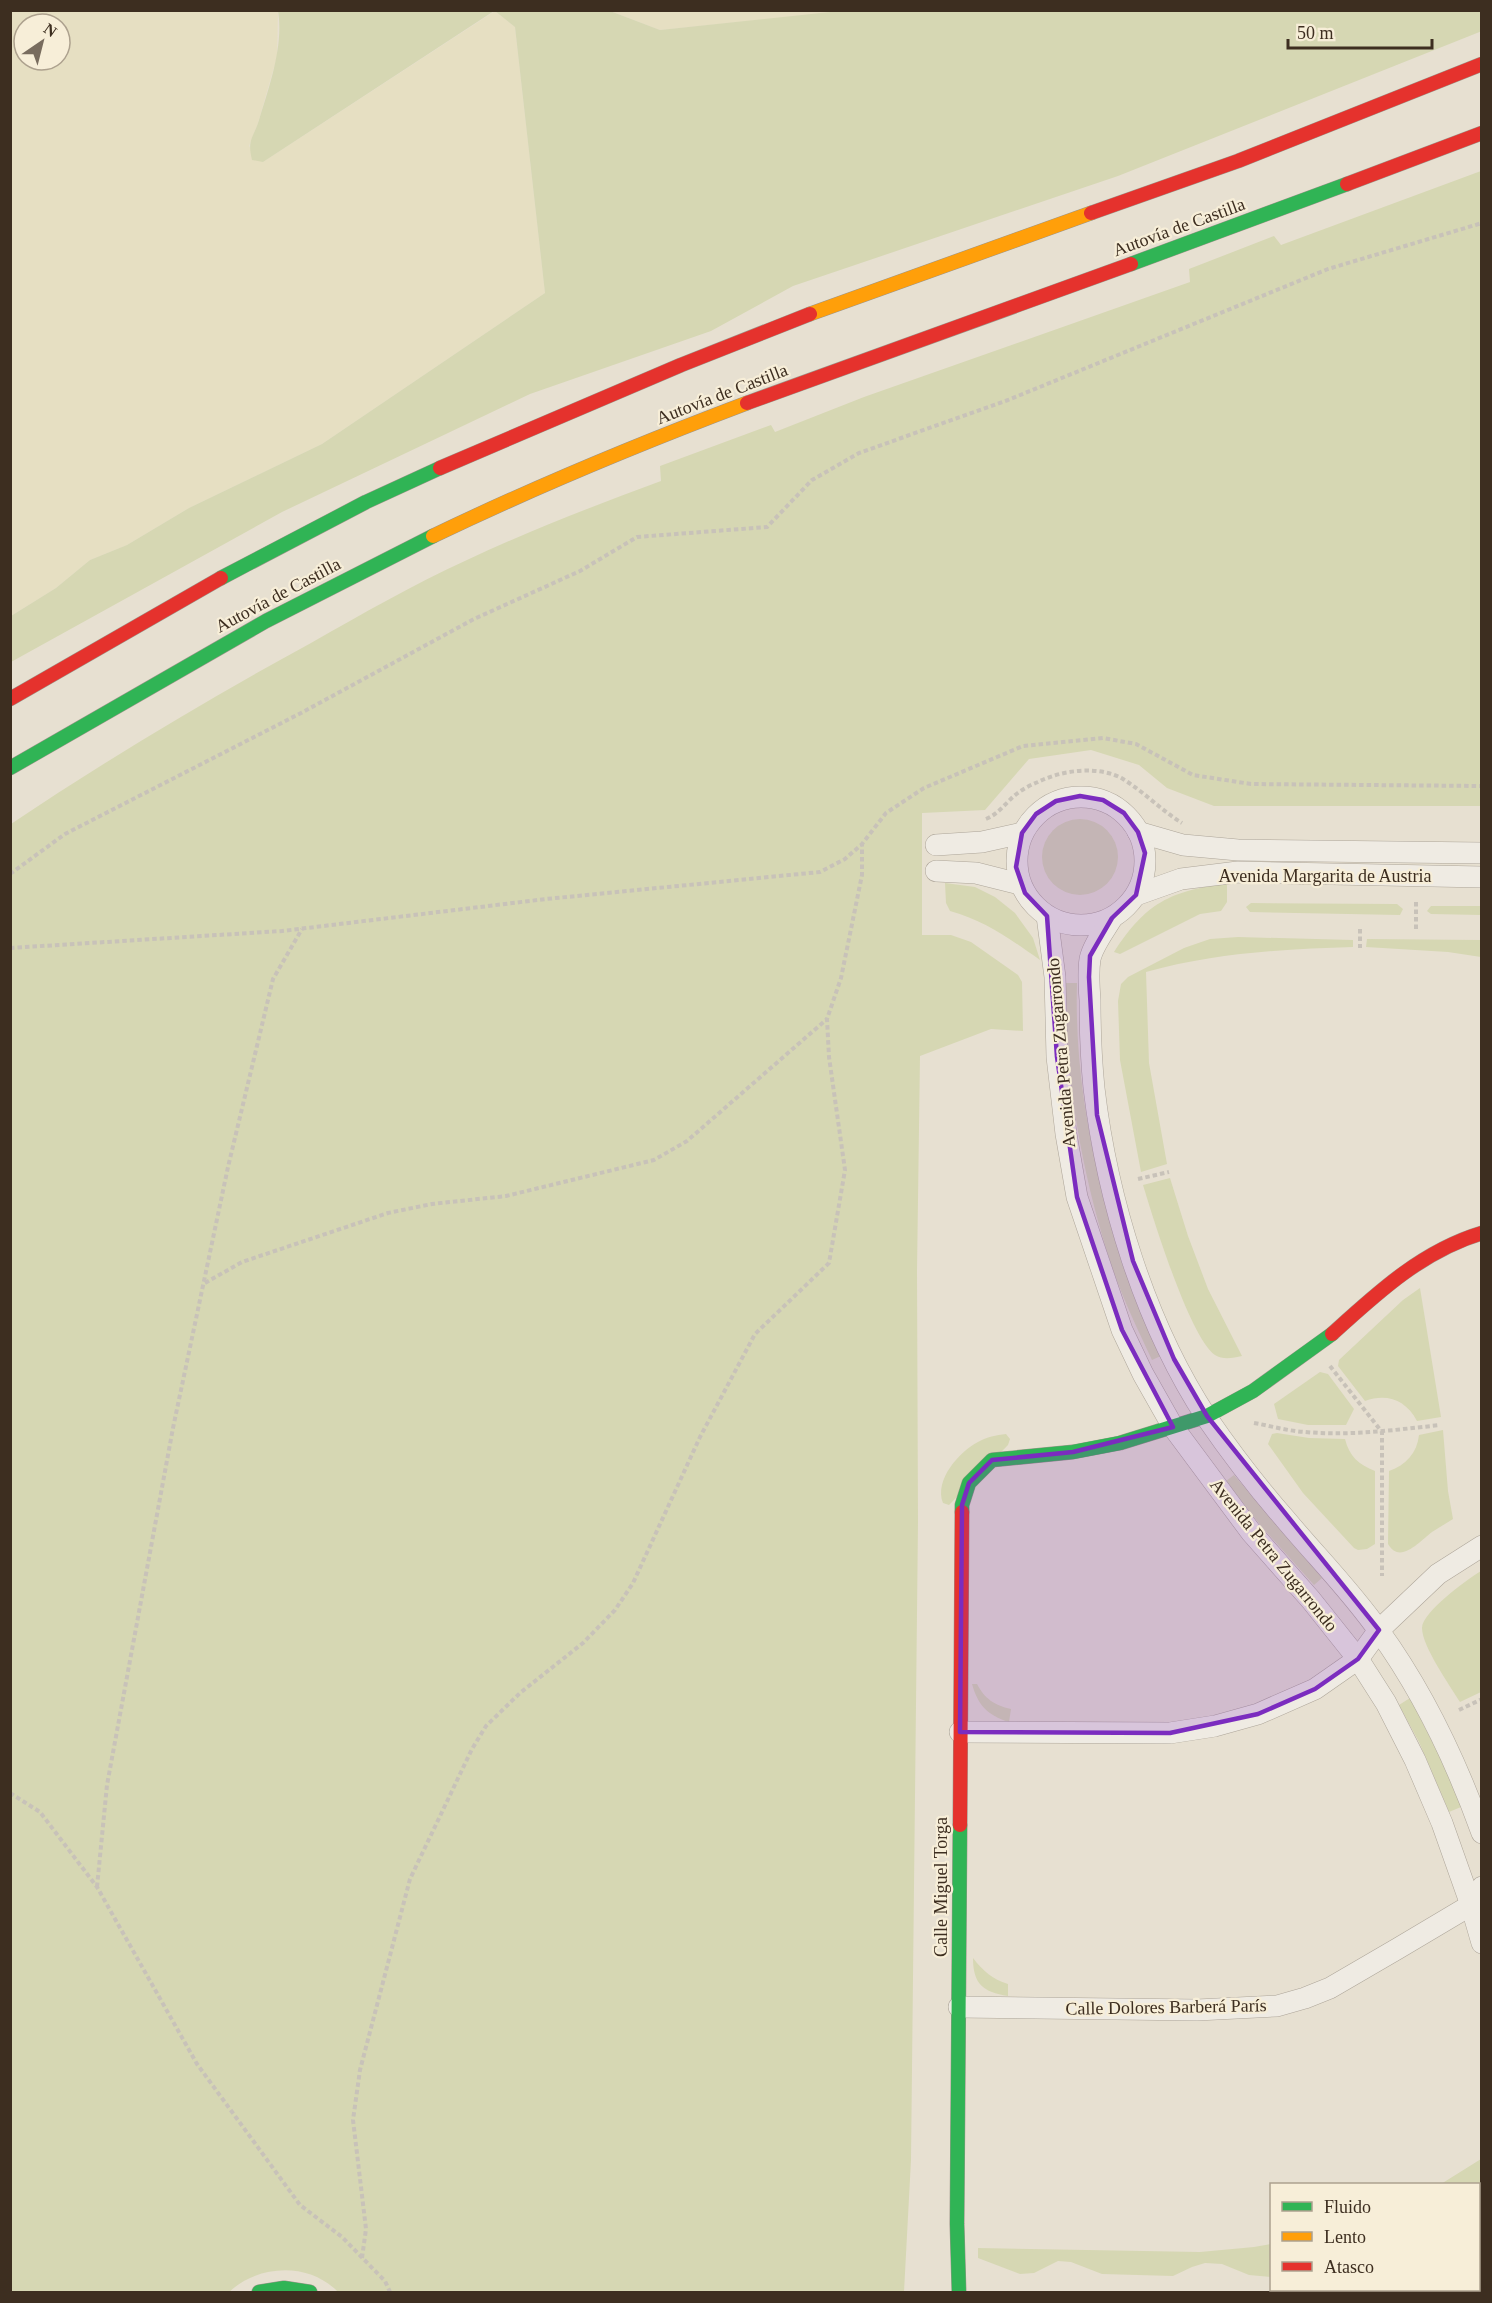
<svg xmlns="http://www.w3.org/2000/svg" width="1492" height="2303" font-family="Georgia,serif">
	<rect width="100%" height="100%" fill="#e7e0d1"/>
	<g fill="#e6dfc2" fill-rule="evenodd">
		<path d="M11,11H278L277,57L258,123L249,146L263,162L495,11L515,27L545,293L322,444L189,508L127,545L90,560L56,588L11,616ZM24,24H60V60H24Z"/>
		<path d="M610,11H849L660,30Z"/>
	</g>
	<g fill="#d6d7b3">
		<path d="M849,10H1481L1482,31L1118,176L793,286L711,331L530,394L282,512L11,662V616L56,588L90,560L127,545L189,508L322,444L545,293L515,27L495,11H610L660,30Z"/>
		<path d="M278,11H494L263,162L252,160C247,139 253,139 259,120C269,87 284,45 278,11Z"/>
		<path d="M1481,171V806H1214L1167,788L1139,765L1091,750L1029,759L985,810L922,813V935H951L971,942L1018,975L1022,982L1023,1031L991,1029L920,1056L917,1271L918,1522L911,2160L904,2292H338C309,2262 259,2264 229,2292H11V824C108,759 208,699 311,643C362,614 414,584 467,560C531,530 596,505 661,481L660,466L771,425L775,432L864,397L1190,282L1189,269L1274,236L1281,245Z"/>
		<circle cx="1080" cy="857" r="38"/>
		<path d="M945,883L975,887L995,897L1015,913L1033,938L1040,960C1010,939 986,921 950,911L946,903Z"/>
		<path d="M1227,883V902L1221,911L1200,914L1120,954L1114,952C1147,902 1169,892 1227,883Z"/>
		<path d="M1251,903L1397,904L1403,909L1400,915L1250,912L1246,907Z"/>
		<path d="M1431,906H1481V915L1431,914L1427,911Z"/>
		<path d="M1238,937L1353,940V947C1284,949 1213,953 1146,972L1149,1063L1167,1164L1141,1172L1120,1060L1118,1001L1121,984L1128,977L1184,948L1210,939Z"/>
		<path d="M1367,939L1481,940V957L1448,952L1366,947Z"/>
		<path d="M1065,983H1077C1075,1050 1084,1119 1101,1183C1104,1198 1107,1213 1112,1227C1128,1270 1146,1313 1163,1355L1152,1360C1138,1330 1123,1299 1112,1267C1082,1175 1065,1080 1065,983Z"/>
		<path d="M1170,1178L1188,1236L1208,1289L1242,1356C1233,1358 1223,1360 1215,1355C1190,1338 1153,1218 1143,1185Z"/>
		<path d="M1420,1288L1441,1417L1417,1421C1406,1400 1387,1393 1365,1401L1338,1366L1339,1360L1403,1300Z"/>
		<path d="M1320,1372L1328,1374L1354,1409L1346,1425H1308L1278,1419L1274,1404Z"/>
		<path d="M1443,1430L1448,1491L1453,1519C1446,1523 1439,1528 1432,1532C1420,1541 1400,1565 1388,1544L1389,1471C1406,1465 1417,1453 1419,1435Z"/>
		<path d="M1277,1433L1309,1438L1345,1439C1349,1456 1359,1465 1375,1471V1544L1367,1549L1358,1550L1354,1548L1303,1493L1268,1444L1272,1434Z"/>
		<path d="M1006,1434L1010,1439L1008,1445L949,1505L943,1503C934,1480 959,1452 978,1442C987,1437 996,1435 1006,1434Z"/>
		<path d="M1234,1475L1322,1578L1314,1585L1261,1526L1226,1481Z"/>
		<path d="M1481,1571V1692L1460,1702C1450,1686 1422,1646 1422,1628C1422,1612 1468,1579 1481,1571Z"/>
		<path d="M972,1684H977C985,1699 994,1705 1011,1709L1009,1722C987,1715 978,1705 972,1684Z"/>
		<path d="M1410,1698L1447,1771L1461,1807L1449,1812L1419,1742L1399,1705Z"/>
		<path d="M973,1958C983,1971 992,1979 1008,1984V1996C983,1992 973,1984 973,1958Z"/>
		<path d="M1481,2159L1482,2249L1479,2251L1478,2184H1441Z"/>
		<path d="M1271,2244V2277L1249,2275L1222,2264L1205,2263L1192,2267L1173,2276L1102,2274L1071,2262L1058,2261L1034,2273L1020,2274L978,2258V2248L1200,2252L1254,2247Z"/>
	</g>
	<g fill="none" stroke-linecap="round" stroke-linejoin="round">
		<g stroke="#ada599" stroke-width="22">
			<g id="street">
				<circle cx="1081" cy="861" r="64"/>
				<path d="M1138,832L1183,845L1238,850L1482,853"/>
				<path d="M936,845L982,842L1022,833"/>
				<path d="M936,871L976,873L1020,884"/>
				<path d="M1136,895L1181,879L1238,872L1482,877"/>
				<path d="M1047,916L1055,977L1057,1057L1066,1134L1077,1197L1122,1330L1143,1374L1173,1427L1251,1532L1311,1600L1358,1659L1386,1703L1415,1760L1442,1823L1471,1905L1482,1943"/>
				<path d="M1112,918C1105,930 1093,945 1090,959C1088,972 1089,987 1090,1000C1090,1030 1091,1058 1094,1088C1107,1199 1145,1324 1207,1418C1231,1453 1258,1488 1286,1520C1317,1557 1351,1591 1379,1631C1424,1693 1456,1761 1482,1833"/>
				<path d="M960,1732L1170,1733L1215,1726L1258,1714L1315,1689L1358,1659L1379,1630L1438,1574L1482,1546"/>
				<path d="M959,2007L1197,2010L1277,2006L1305,1998L1330,1988L1397,1949L1471,1905L1482,1887"/>
			</g>
		</g>
		<g stroke="#9c958a" stroke-width="15">
			<g id="fast">
				<path d="M1131,264L1347,184"/>
				<path d="M221,578L366,502L440,468"/>
				<path d="M10,768L266,621L433,536"/>
				<path d="M962,1512V1505L969,1483L992,1460L1073,1452L1120,1443L1207,1416L1253,1391L1332,1334"/>
				<path d="M259,2292L284,2288L310,2292"/>
				<path d="M959,2292L957,2224L960,1825"/>
			</g>
		</g>
		<g stroke="#9c958a" stroke-width="15">
			<g id="slow">
				<path d="M810,314L1091,213"/>
				<path d="M433,536C535,487 641,443 747,403"/>
			</g>
		</g>
		<g stroke="#9c958a" stroke-width="15">
			<g id="jam">
				<path d="M1347,184L1482,133"/>
				<path d="M1091,213L1238,161L1482,64"/>
				<path d="M747,403L1131,264"/>
				<path d="M440,468L681,365L810,314"/>
				<path d="M10,699L221,578"/>
				<path d="M1332,1334C1377,1293 1422,1251 1482,1233"/>
				<path d="M960,1825L962,1512"/>
			</g>
		</g>
		<g stroke="#c8c2b9" stroke-width="4" stroke-dasharray="4.5 3" stroke-linecap="butt">
			<path d="M986,819C998,814 1005,804 1014,796C1021,790 1030,785 1038,782C1062,770 1099,765 1123,779C1144,792 1161,810 1182,823"/>
			<path d="M10,874L65,834L301,713L474,619L580,571L637,537L767,527L812,480L859,453L1008,400L1328,269L1482,223"/>
			<path d="M1360,929V948"/>
			<path d="M1416,929V900"/>
			<path d="M10,948L282,931L546,899L820,872L845,859L862,844L886,813L924,788L1023,746L1103,738L1136,744L1193,775L1251,784L1482,786"/>
			<path d="M1138,1179L1169,1172"/>
			<path d="M205,1283L242,1262L388,1213L432,1204L506,1196L654,1160L687,1141L827,1019"/>
			<path d="M1330,1366L1382,1432V1576"/>
			<path d="M1254,1423C1271,1426 1288,1431 1305,1432C1350,1436 1395,1430 1440,1425"/>
			<path d="M1459,1710L1482,1699"/>
			<path d="M10,1793L40,1812L97,1887L197,2064L300,2205L342,2237L385,2281L390,2292"/>
			<path d="M97,1887L107,1785L173,1428L228,1167L273,979L302,929"/>
			<path d="M362,2258L366,2229L353,2120L360,2070L410,1879L472,1749L486,1726L520,1693L583,1643L615,1610L633,1583L700,1437L755,1334L829,1263L845,1170L829,1057L827,1019L841,978L862,875V844"/>
		</g>
		<use href="#street" stroke="#efebe3" stroke-width="21"/>
		<use href="#fast" stroke="#30b455" stroke-width="14"/>
		<use href="#slow" stroke="#ff9f0a" stroke-width="14"/>
		<use href="#jam" stroke="#e5322d" stroke-width="14"/>
	</g>
	<path fill="#7b2cbf" fill-opacity="0.2" stroke="#7b2cbf" stroke-width="4.5" stroke-linejoin="round" d="M1080,796L1103,800L1124,813L1138,832L1145,853L1136,895L1112,918L1090,956L1089,977L1097,1115L1133,1261L1174,1359L1207,1416L1379,1630L1358,1659L1315,1689L1258,1714L1170,1733L960,1732L962,1505L969,1483L992,1460L1073,1452L1173,1427L1122,1330L1077,1197L1057,1057L1047,916L1025,893L1016,867L1022,833L1036,814L1056,801Z"/>
	<g text-anchor="middle" dominant-baseline="central" stroke-width="4.5" stroke-linejoin="round" paint-order="stroke">
		<g font-size="18" fill="#3d2e20" stroke="#f7eed8">
			<text transform="translate(1179 227) rotate(-20)">Autovía de Castilla</text>
			<text transform="translate(722 394) rotate(-21)">Autovía de Castilla</text>
			<text transform="translate(278 595) rotate(-28)">Autovía de Castilla</text>
			<text x="1325" y="876">Avenida Margarita de Austria</text>
			<text transform="translate(1061 1053) rotate(-95)">Avenida Petra Zugarrondo</text>
			<text transform="translate(1274 1555) rotate(51)">Avenida Petra Zugarrondo</text>
			<text transform="translate(941 1887) rotate(-90)">Calle Miguel Torga</text>
			<text transform="translate(1166 2007) rotate(-1)">Calle Dolores Barberá París</text>
		</g>
	</g>
	<rect width="1492" height="2303" fill="none" stroke="#3d2e20" stroke-width="24"/>
	<rect x="1270" y="2183" width="210" height="108" fill="#f7eed8" stroke="#ada18e" stroke-width="1.5"/>
	<rect x="1282" y="2202" width="30" height="9" fill="#30b455" stroke="#ada18e" stroke-width="1.5"/>
	<text x="1324" y="2213" font-size="18" fill="#3d2e20">Fluido</text>
	<rect x="1282" y="2232" width="30" height="9" fill="#ff9f0a" stroke="#ada18e" stroke-width="1.5"/>
	<text x="1324" y="2243" font-size="18" fill="#3d2e20">Lento</text>
	<rect x="1282" y="2262" width="30" height="9" fill="#e5322d" stroke="#ada18e" stroke-width="1.5"/>
	<text x="1324" y="2273" font-size="18" fill="#3d2e20">Atasco</text>
	<g transform="translate(42 42) rotate(35)"><circle r="28" fill="#f7eed8" stroke="#ada18e" stroke-width="1.5"/>
	<path d="M0-4.5L10 22L0 15L-10 22Z" fill="#786c5e"/>
	<text y="-9" font-size="16" font-weight="bold" text-anchor="middle" fill="#3d2e20">N</text>
	</g>
	<path d="M1288 39v9h144v-9" fill="none" stroke="#3d2e20" stroke-width="3"/>
	<text x="1297" y="39" font-size="18" fill="#3d2e20" stroke="#f7eed8" stroke-width="4.5" paint-order="stroke">50 m</text>
</svg>
